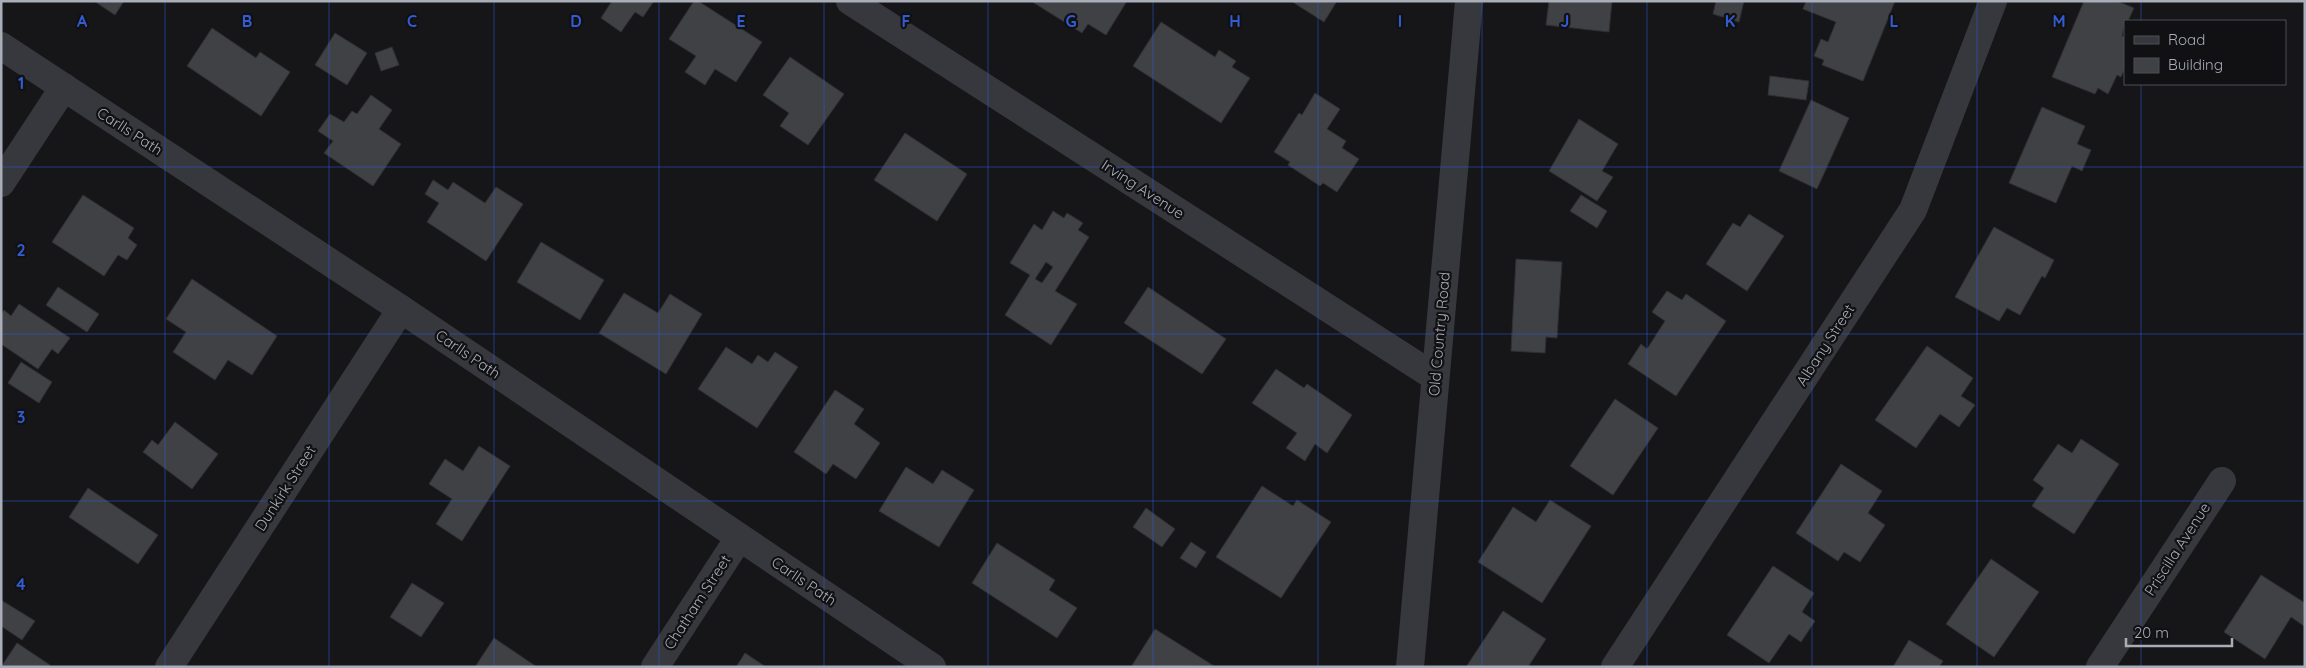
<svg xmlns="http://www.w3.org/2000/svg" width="2306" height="668" font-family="Quicksand,sans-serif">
	<rect width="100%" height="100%" fill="#161618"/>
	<g fill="#404145" stroke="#303034" fill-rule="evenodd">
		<path d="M94,1H124L115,15Z"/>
		<path d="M612,1H654L643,17L635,12L621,32L601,18Z"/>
		<path d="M694,1H698L762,42L736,82L715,69L705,85L685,72L696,56L669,39Z"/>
		<path d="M1031,1H1127L1106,35L1088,24L1082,33Z"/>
		<path d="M1291,1H1337L1324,22Z"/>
		<path d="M1549,1H1612L1609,32L1546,25Z"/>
		<path d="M1716,1H1744L1739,22L1713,14Z"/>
		<path d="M1806,1H1895L1863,81L1822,65L1824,60L1814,56L1821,39L1828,42L1836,22L1803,9Z"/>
		<path d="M2084,1H2117L2134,8L2128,21H2125L2122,36L2125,37V68L2121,77L2117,75L2108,94L2098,88L2095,94L2052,77Z"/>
		<path d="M1161,22L1215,57L1219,50L1236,61L1232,67L1250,78L1221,123L1133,66Z"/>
		<path d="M212,28L256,58L260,52L290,72L261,116L187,66Z"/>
		<path d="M335,33L367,53L347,85L315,65Z"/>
		<path d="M392,47L399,65L381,71L375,53Z"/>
		<path d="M790,57L844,94L808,145L780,126L789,113L763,95Z"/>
		<path d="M1770,76L1809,81L1806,100L1768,95Z"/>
		<path d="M1315,93L1340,109L1327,129L1346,141L1342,148L1359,159L1337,192L1323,183L1320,186L1288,165L1290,162L1274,152L1299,113L1302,115Z"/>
		<path d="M371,95L392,110L379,129L401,144L373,186L324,153L333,141L318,131L330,114L344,122L352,111L357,114Z"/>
		<path d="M1811,100L1849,118L1817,189L1779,171Z"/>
		<path d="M2042,107L2085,126L2077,144L2091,150L2082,171L2072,166L2056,203L2009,183Z"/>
		<path d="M1579,119L1618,144L1602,171L1613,177L1597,201L1549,171Z"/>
		<path d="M905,133L967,174L937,221L874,180Z"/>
		<path d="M433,180L448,190L453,182L485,203L496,187L523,204L486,261L427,222L439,203L425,194Z"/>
		<path d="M83,195L134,228L128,238L137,245L127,260L118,255L104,276L52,242Z"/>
		<path d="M1581,195L1607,211L1597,228L1570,211Z"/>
		<path d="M1053,211L1064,218L1067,213L1083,223L1078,230L1089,237L1055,291L1077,304L1051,345L1005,315L1030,275L1010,263L1034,224L1042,230ZM1046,262L1053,267L1042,283L1035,279Z"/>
		<path d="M1749,214L1784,236L1747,291L1706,264L1733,223L1740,227Z"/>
		<path d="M1994,227L2054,260L2045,278L2042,276L2020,315L2007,308L1999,321L1955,297Z"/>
		<path d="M541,242L604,280L580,320L517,282Z"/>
		<path d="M1516,259L1562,262L1557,338L1546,337L1545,353L1511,351Z"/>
		<path d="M192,279L277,336L252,375L228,360L215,380L173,352L186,332L166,319Z"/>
		<path d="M58,287L99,314L87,332L46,305Z"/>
		<path d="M1148,287L1226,339L1202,374L1124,323Z"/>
		<path d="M1667,291L1682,300L1686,294L1726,321L1676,396L1628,364L1641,344L1647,349L1665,321L1652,312Z"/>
		<path d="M624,293L658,313L670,294L702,314L666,374L599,333Z"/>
		<path d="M19,304L70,338L58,354L52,349L38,369L1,344V314L4,310L11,316Z"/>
		<path d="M1927,346L1973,378L1961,396L1975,405L1959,427L1940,414L1916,448L1875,420Z"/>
		<path d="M726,347L752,364L758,355L768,362L775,352L798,367L757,428L698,389Z"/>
		<path d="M21,362L52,382L39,403L8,383Z"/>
		<path d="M1276,369L1304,388L1307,384L1352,415L1327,453L1315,444L1305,461L1286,448L1297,433L1252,403Z"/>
		<path d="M835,390L864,409L854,424L880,443L856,479L833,464L826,474L794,452Z"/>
		<path d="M1615,399L1658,428L1613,495L1570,466Z"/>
		<path d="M175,422L218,454L192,489L143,452L152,440L158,445Z"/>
		<path d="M2081,439L2119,464L2074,534L2032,506L2044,488L2033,480L2058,444L2072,453Z"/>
		<path d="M479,446L510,466L462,541L436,524L452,499L429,484L445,459L463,471Z"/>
		<path d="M1841,464L1882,491L1868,513L1885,525L1860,562L1844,552L1838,561L1796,533Z"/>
		<path d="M906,467L933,484L942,470L974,490L939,547L879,511Z"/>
		<path d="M1262,486L1293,506L1297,500L1331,522L1281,598L1216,557Z"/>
		<path d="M88,488L158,535L138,564L69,517Z"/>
		<path d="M1550,500L1591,526L1542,603L1478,562L1513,507L1536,522Z"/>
		<path d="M1146,508L1175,529L1162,547L1133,527Z"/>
		<path d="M1191,542L1206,552L1196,568L1180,558Z"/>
		<path d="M997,543L1055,580L1049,590L1077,608L1057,638L972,583Z"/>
		<path d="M1991,559L2039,592L1994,657L1946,624Z"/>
		<path d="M1773,566L1814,593L1802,612L1815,621L1801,642L1789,634L1769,663L1727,635Z"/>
		<path d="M2261,575L2305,603L2304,626L2291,617L2265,659L2224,632Z"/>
		<path d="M412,583L444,603L421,637L390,617Z"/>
		<path d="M1,600L35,621L22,640L1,626Z"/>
		<path d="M1503,611L1546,639L1528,667H1466Z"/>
		<path d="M1155,629L1214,666L1131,667Z"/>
		<path d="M494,638L537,667H475Z"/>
		<path d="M1909,640L1943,661L1939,667H1893Z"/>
		<path d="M17,643L50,665L49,667H1Z"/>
		<path d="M745,653L766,667H736Z"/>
	</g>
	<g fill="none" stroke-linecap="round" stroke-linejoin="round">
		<g stroke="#37383d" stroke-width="28">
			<path d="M850,1L1435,377"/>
			<path d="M1,183L64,87"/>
			<path d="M169,667L401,309"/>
			<path d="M655,667L739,538"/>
			<path d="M1410,667L1469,1"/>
			<path d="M1615,667L1913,210L1993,1"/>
			<path d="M2100,667L2222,481"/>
		</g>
		<path stroke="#37383d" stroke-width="28" d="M1,46L401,309L932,667"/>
	</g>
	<path fill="none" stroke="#325cd3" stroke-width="1" stroke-opacity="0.55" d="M165,1V667M329,1V667M494,1V667M659,1V667M824,1V667M988,1V667M1153,1V667M1318,1V667M1482,1V667M1647,1V667M1812,1V667M1977,1V667M2141,1V21M2141,84V667M1,167H2305M1,334H2305M1,501H2305"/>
	<g text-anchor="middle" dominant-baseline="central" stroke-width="4.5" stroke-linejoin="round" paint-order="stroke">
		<g font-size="15" fill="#a8adb8" stroke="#111113">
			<text transform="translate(130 131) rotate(33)">Carlls Path</text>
			<text transform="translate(1143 189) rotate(33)">Irving Avenue</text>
			<text transform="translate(1439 334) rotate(-85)">Old Country Road</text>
			<text transform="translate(1825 345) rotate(-57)">Albany Street</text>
			<text transform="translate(468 354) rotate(34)">Carlls Path</text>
			<text transform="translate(285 488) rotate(-57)">Dunkirk Street</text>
			<text transform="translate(2177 549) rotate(-57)">Priscilla Avenue</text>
			<text transform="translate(804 581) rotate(34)">Carlls Path</text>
			<text transform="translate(697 602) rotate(-57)">Chatham Street</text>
		</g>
	</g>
	<g font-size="16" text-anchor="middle" font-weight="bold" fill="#325cd3" stroke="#111113" stroke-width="4.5" stroke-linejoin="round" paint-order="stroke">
		<text x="82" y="27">A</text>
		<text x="247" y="27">B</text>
		<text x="412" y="27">C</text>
		<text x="576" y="27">D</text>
		<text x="741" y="27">E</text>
		<text x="906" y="27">F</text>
		<text x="1071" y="27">G</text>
		<text x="1235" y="27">H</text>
		<text x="1400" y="27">I</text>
		<text x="1565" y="27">J</text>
		<text x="1730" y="27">K</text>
		<text x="1894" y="27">L</text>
		<text x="2059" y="27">M</text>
		<text x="21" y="89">1</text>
		<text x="21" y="256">2</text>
		<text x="21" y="423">3</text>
		<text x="21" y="590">4</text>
	</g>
	<rect width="2306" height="668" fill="none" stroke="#a8adb8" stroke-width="5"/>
	<rect x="2124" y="20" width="162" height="65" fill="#111113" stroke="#4d4f55"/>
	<rect x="2134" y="36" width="25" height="8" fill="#37383d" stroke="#4d4f55"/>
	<text x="2168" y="45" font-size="15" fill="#a8adb8">Road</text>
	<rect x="2134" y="58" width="25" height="15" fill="#404145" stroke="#4d4f55"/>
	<text x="2168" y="70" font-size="15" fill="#a8adb8">Building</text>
	<path d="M2126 638v8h106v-8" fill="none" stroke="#a8adb8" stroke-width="2.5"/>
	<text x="2134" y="638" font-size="15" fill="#a8adb8" stroke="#111113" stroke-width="4" paint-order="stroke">20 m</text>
</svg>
